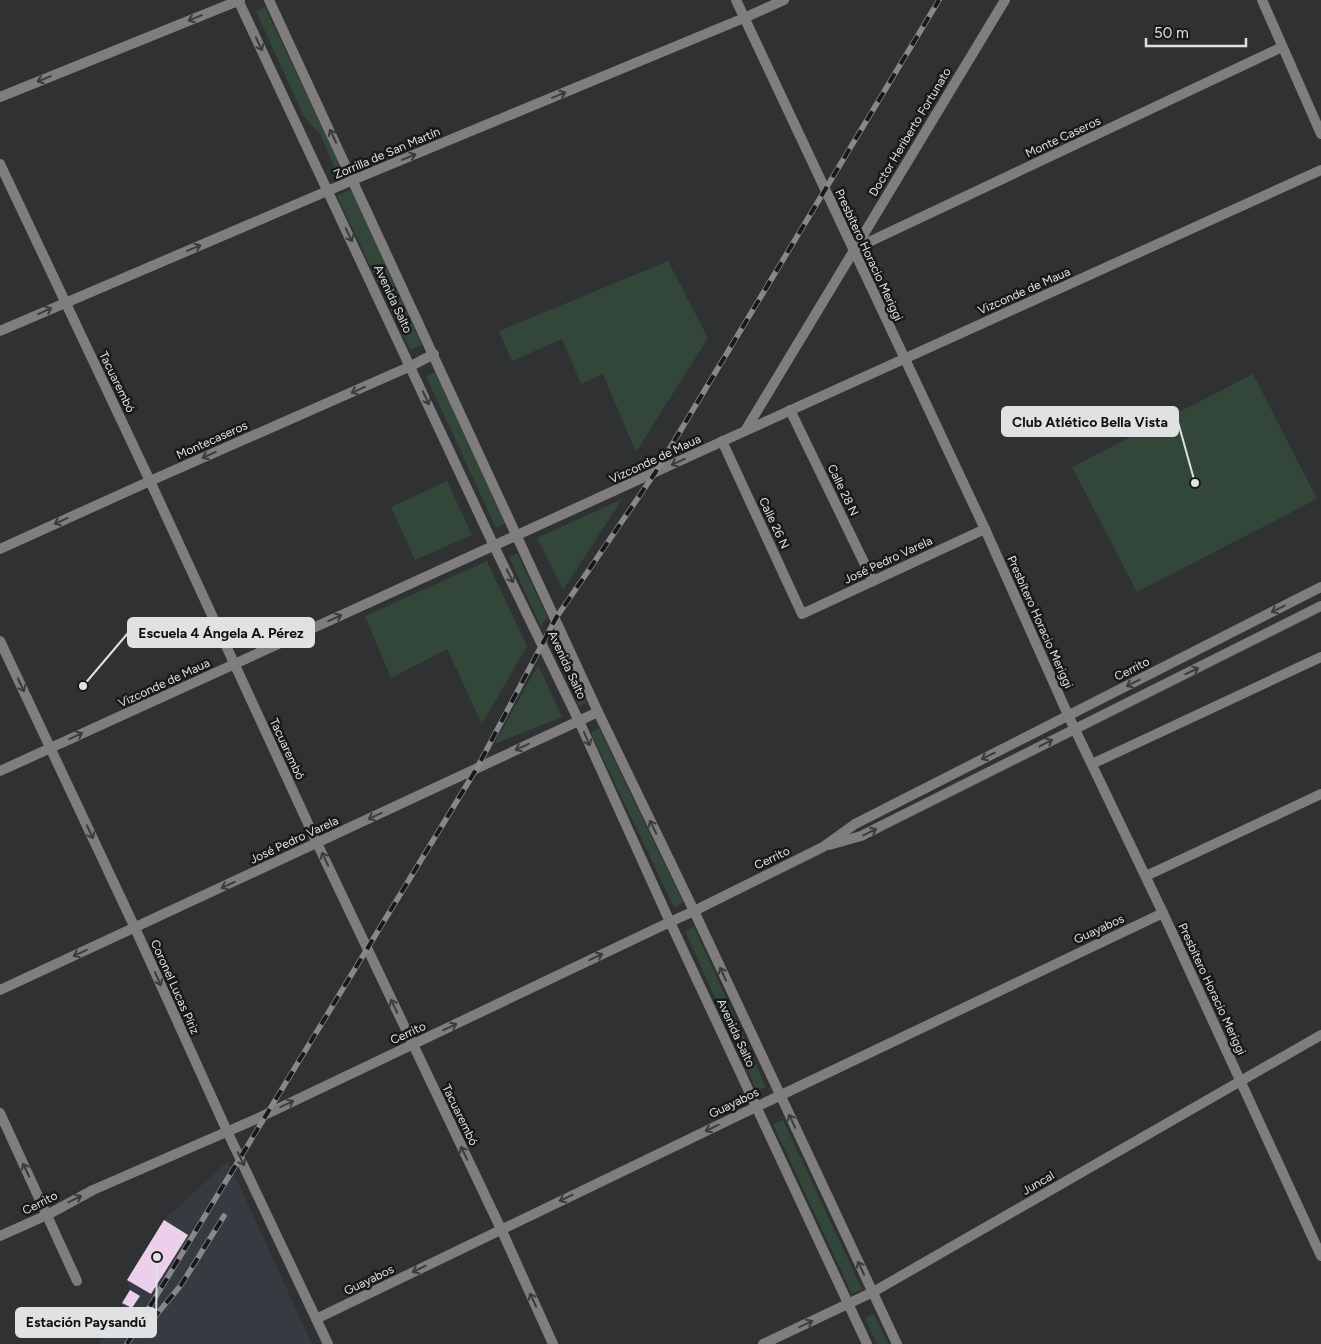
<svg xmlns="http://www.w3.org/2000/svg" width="1321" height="1344" font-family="Figtree,sans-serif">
	<rect width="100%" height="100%" fill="#303133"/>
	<path fill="#363b42" d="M228,1161L312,1344H99L116,1317L130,1290L127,1280L164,1220Z"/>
	<g fill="#32463a">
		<path d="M265,7L346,177L340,181L320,134L304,117L256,11Z"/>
		<path d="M352,189L422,345L410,350L337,196Z"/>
		<path d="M668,261L708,338L636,452L603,374L581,384L562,339L512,361L499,331Z"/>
		<path d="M435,372L505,523L496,528L426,376Z"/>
		<path d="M1253,374L1317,499L1137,592L1072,467Z"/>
		<path d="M447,481L472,535L415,560L391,507Z"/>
		<path d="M622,499L563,590L537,538Z"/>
		<path d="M517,553L547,616L541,627L509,557Z"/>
		<path d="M487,561L527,646L482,724L447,649L391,678L365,616Z"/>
		<path d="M566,659L586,703L579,706L562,669Z"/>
		<path d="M538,665L562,717L494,744Z"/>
		<path d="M599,728L683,902L674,907L591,733Z"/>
		<path d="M694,927L766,1087L757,1091L685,931Z"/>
		<path d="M783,1120L862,1289L852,1294L773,1124Z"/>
		<path d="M874,1314L888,1344H877L865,1318Z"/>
	</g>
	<g fill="#eccfeb">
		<path d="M164,1220L188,1235L151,1294L127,1280Z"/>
		<path d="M130,1290L140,1296L132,1308L122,1303Z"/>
		<path d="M116,1317L126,1323L118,1337L108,1331Z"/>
	</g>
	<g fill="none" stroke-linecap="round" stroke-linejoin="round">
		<g stroke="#7f7d7d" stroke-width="10">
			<path d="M736,0L985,529L1068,715L1163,913L1321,1256"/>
			<path d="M1262,0L1321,134"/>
			<path d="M0,97L240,0"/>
			<path d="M0,164L150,481L317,843L501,1229L553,1344"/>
			<path d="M854,249L1282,47"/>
			<path d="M790,410L873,581"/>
			<path d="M745,431L1005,0"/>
			<path d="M722,441L802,614L985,529"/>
			<path d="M0,549L150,481L411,366L434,354"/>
			<path d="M0,641L135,928L227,1131L328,1344"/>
			<path d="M1092,764L1321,657"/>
			<path d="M0,771L745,431L1321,170"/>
			<path d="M829,845L861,836L1321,606"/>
			<path d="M1146,876L1321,794"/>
			<path d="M694,911L823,847L855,824L1321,587"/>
			<path d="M0,990L598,712"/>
			<path d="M0,1113L77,1281"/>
			<path d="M0,1236L47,1215L93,1190L256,1119L670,922"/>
			<path d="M316,1319L756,1107L1163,913"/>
			<path d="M763,1344L873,1292L1321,1035"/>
		</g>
		<g stroke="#7f7d7d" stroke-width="10">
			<path d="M238,0L494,546L579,721L670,922L867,1344"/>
			<path d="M269,0L598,712L694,911L897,1344"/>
			<path d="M0,331L353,180L744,18L784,0"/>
			<path d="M670,922L694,911"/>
		</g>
		<g stroke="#87888a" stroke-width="5.5">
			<g id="rail">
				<path d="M152,1320L181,1285L224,1216"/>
				<path d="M127,1344L477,768L556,618L655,473L939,0"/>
			</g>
		</g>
		<use href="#rail" stroke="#18191a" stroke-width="4" stroke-dasharray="11" stroke-linecap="butt"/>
	</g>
	<defs><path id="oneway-shaft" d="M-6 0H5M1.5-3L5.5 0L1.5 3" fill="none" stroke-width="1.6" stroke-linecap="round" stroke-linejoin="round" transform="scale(1.25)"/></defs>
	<g stroke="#3c3c3d">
		<use href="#oneway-shaft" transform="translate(195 18) rotate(158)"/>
		<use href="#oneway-shaft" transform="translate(259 44) rotate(65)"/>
		<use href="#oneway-shaft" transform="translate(44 79) rotate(158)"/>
		<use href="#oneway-shaft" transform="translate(559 95) rotate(-22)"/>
		<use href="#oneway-shaft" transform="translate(333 136) rotate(-115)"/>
		<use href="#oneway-shaft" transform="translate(409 157) rotate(-22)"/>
		<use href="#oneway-shaft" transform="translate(349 235) rotate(65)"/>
		<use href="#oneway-shaft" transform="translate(194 248) rotate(-23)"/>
		<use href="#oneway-shaft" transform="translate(45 311) rotate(-24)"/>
		<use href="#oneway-shaft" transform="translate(358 390) rotate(156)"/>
		<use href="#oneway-shaft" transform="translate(426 398) rotate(65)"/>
		<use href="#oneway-shaft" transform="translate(209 455) rotate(156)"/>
		<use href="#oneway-shaft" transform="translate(678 462) rotate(155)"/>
		<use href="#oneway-shaft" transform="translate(61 521) rotate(156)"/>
		<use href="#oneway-shaft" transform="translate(510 576) rotate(64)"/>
		<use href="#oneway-shaft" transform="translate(1278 609) rotate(153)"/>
		<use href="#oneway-shaft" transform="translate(335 618) rotate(-25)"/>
		<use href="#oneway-shaft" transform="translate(1192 671) rotate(-26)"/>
		<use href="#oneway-shaft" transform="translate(1133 683) rotate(153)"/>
		<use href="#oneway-shaft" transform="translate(21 685) rotate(65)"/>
		<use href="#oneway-shaft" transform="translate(76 736) rotate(-25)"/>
		<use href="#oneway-shaft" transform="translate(587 739) rotate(66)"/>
		<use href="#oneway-shaft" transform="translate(1046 743) rotate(-27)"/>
		<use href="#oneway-shaft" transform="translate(522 747) rotate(155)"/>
		<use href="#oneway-shaft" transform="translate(988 756) rotate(153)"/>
		<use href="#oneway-shaft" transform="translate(375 816) rotate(155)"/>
		<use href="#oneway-shaft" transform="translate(653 827) rotate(-116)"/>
		<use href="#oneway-shaft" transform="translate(90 832) rotate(65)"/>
		<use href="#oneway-shaft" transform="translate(870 832) rotate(-27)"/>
		<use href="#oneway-shaft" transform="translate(325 859) rotate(-115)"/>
		<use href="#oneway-shaft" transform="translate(228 885) rotate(155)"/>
		<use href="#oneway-shaft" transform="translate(80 953) rotate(155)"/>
		<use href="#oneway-shaft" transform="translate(596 957) rotate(-25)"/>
		<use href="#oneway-shaft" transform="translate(723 974) rotate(-115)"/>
		<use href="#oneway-shaft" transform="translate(158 979) rotate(66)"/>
		<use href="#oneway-shaft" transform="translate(394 1006) rotate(-115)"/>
		<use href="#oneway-shaft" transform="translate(450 1027) rotate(-25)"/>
		<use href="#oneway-shaft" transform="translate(287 1104) rotate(-25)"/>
		<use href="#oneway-shaft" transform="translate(792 1121) rotate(-115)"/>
		<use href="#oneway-shaft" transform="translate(712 1128) rotate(154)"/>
		<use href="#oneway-shaft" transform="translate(464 1153) rotate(-116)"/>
		<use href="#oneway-shaft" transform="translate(241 1159) rotate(64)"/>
		<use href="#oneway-shaft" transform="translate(26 1170) rotate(-115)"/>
		<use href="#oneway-shaft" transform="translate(566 1198) rotate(154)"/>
		<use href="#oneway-shaft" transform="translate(75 1199) rotate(-27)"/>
		<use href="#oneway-shaft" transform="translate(861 1268) rotate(-115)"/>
		<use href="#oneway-shaft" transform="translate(419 1269) rotate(154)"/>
		<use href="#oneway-shaft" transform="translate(533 1300) rotate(-115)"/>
		<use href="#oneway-shaft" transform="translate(806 1324) rotate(-25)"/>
	</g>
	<g text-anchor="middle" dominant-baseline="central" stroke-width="5" stroke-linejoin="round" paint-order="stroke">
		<g font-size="12" fill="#e0e1e3" stroke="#18191a">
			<text transform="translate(910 132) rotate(-59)">Doctor Heriberto Fortunato</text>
			<text transform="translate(1063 137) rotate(-25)">Monte Caseros</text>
			<text transform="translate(387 153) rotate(-23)">Zorrilla de San Martín</text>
			<text transform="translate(869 255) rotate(65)">Presbítero Horacio Meriggi</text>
			<text transform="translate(1024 291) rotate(-24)">Vizconde de Maua</text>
			<text transform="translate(393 299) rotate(65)">Avenida Salto</text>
			<text transform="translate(117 382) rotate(64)">Tacuarembó</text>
			<text transform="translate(212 440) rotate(-24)">Montecaseros</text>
			<text transform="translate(655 459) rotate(-25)">Vizconde de Maua</text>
			<text transform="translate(843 490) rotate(64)">Calle 28 N</text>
			<text transform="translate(774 523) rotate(65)">Calle 26 N</text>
			<text transform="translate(888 560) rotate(-25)">José Pedro Varela</text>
			<text transform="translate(1040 622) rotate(66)">Presbítero Horacio Meriggi</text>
			<text transform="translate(567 665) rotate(65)">Avenida Salto</text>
			<text transform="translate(1132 669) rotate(-27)">Cerrito</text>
			<text transform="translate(164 683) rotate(-25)">Vizconde de Maua</text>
			<text transform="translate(287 749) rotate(65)">Tacuarembó</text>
			<text transform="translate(294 840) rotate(-25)">José Pedro Varela</text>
			<text transform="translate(772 858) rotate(-26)">Cerrito</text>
			<text transform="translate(1099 929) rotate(-25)">Guayabos</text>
			<text transform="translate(175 987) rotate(66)">Coronel Lucas Píriz</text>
			<text transform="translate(1212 989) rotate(65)">Presbítero Horacio Meriggi</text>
			<text transform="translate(408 1033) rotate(-25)">Cerrito</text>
			<text transform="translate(736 1033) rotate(65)">Avenida Salto</text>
			<text transform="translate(734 1103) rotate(-26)">Guayabos</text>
			<text transform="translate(460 1115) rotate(64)">Tacuarembó</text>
			<text transform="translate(1038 1183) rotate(-30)">Juncal</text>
			<text transform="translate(40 1203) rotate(-27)">Cerrito</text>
			<text transform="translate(369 1280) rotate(-26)">Guayabos</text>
		</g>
	</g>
	<path fill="none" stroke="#e0e1e3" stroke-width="2" d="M1195 483L1178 422M83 686L128 633M157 1257L156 1322"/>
	<g fill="#e0e1e3" stroke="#18191a" stroke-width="2">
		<circle cx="1195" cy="483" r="5"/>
		<circle cx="83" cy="686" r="5"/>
		<circle cx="157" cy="1257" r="5"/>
	</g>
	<g fill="#e0e1e3" stroke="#e0e1e3" stroke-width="2">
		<rect x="1002" y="407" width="176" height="29" rx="5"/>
		<rect x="128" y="618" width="186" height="29" rx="5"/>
		<rect x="16" y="1308" width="140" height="29" rx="5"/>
	</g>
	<g font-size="14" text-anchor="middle" font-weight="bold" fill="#111">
		<text x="1090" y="427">Club Atlético Bella Vista</text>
		<text x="221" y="638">Escuela 4 Ángela A. Pérez</text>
		<text x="86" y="1327">Estación Paysandú</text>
	</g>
	<path d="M1146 38v8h100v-8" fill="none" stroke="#e0e1e3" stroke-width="2.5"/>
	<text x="1154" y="38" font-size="15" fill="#e0e1e3" stroke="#18191a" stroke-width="4" paint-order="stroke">50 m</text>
</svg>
